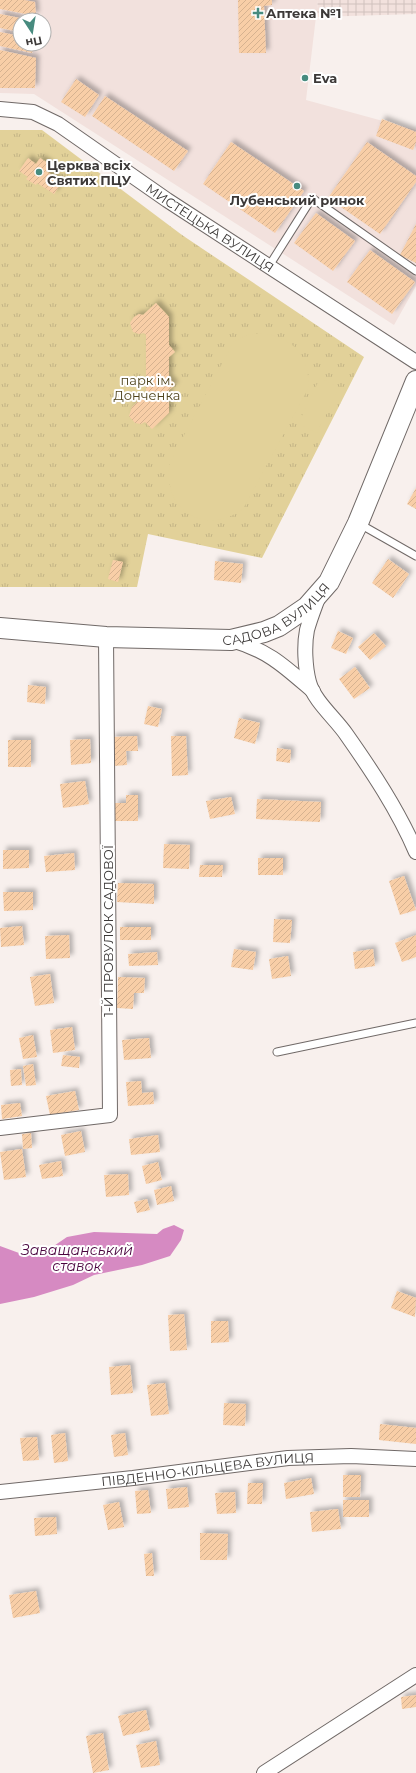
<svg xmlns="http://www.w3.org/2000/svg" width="416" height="1773" font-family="Montserrat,sans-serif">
	<defs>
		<pattern id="industrial-grid" width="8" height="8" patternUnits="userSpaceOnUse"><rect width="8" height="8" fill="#f2e1dd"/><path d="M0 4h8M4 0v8" fill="none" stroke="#d0c2be"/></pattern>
		<pattern id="park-tufts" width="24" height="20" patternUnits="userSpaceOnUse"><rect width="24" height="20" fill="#e2d199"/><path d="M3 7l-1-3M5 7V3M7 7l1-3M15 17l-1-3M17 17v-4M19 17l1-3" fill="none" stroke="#c3b485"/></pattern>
		<pattern id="building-hatch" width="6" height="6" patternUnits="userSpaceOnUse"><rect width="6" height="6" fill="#f8cea7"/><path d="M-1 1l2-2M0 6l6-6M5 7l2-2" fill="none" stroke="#d6b290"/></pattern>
		<filter id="shadow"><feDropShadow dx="3.5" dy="-3.5" stdDeviation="2" flood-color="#0004"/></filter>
	</defs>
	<rect width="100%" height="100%" fill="#f8f0ed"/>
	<path fill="#f2e1dd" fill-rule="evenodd" d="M0,0H318L306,100L416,130V286L394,325L34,94L0,93ZM20,20H44V44H20Z"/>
	<path fill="url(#industrial-grid)" d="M318,0H416V14L316,17Z"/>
	<path fill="url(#park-tufts)" d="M0,130H42L182,235L364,357L262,558L148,534L137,587H0Z"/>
	<g fill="#e2d199">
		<path d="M260,333C293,337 308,354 309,387L243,509C203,537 161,509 170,462L234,341L247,335Z"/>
		<path d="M320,378L339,387L317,433L298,424Z"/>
	</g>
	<path fill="#d68ac2" d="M174,1225L184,1230L181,1240L170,1256L142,1265L94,1275L73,1285L34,1297L0,1304V1246L19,1253L42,1254L67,1237L94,1232L157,1234L163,1229Z"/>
	<g fill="url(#building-hatch)" filter="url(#shadow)">
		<path d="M0,0H24L35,2L36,16L0,9Z"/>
		<path d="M238,0H272V5L264,6L266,53H239Z"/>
		<path d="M0,14L25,19L20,20V32L0,28Z"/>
		<path d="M0,32L20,36V44H35L32,53L0,46Z"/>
		<path d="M0,50L36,58L35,88H0Z"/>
		<path d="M76,79L99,95L85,117L61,102Z"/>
		<path d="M105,96L188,151L174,171L92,116Z"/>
		<path d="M382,119L416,132V142L413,150L376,136Z"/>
		<path d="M231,142L304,191L275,233L203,184Z"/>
		<path d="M367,142L416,176V182L380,234L328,198Z"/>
		<path d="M28,158L36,164L40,158L51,165L46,171L62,182L54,194L37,183L36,185L26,179L28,177L19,171Z"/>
		<path d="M316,213L355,241L333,271L294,243Z"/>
		<path d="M416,224V263L400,255Z"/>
		<path d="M370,250L415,282L392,314L347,282Z"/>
		<path d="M156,303L169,317V345L175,352L169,357V378L175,385L169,390V413L152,429L145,422L141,424L135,423L129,416L132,407L146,394V335L144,333L139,334L133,332L130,323L134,317L139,314L143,315Z"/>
		<path d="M416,488V509L407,504Z"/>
		<path d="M388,559L409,574L393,598L372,583Z"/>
		<path d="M113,560L123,562L118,582L108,579Z"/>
		<path d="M215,561L243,564L241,583L214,580Z"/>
		<path d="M338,631L353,638L346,654L331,648Z"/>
		<path d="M374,633L386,646L370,660L358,647Z"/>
		<path d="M355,667L370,688L354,699L339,679Z"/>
		<path d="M28,685L46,687L45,704L27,702Z"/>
		<path d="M148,706L162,709L158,727L144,724Z"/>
		<path d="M239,718L260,723L255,744L234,738Z"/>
		<path d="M137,736L138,751H126L127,765L113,766L112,737Z"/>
		<path d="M171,736H186L188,775L172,776Z"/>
		<path d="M90,739L91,763L71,765L70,740Z"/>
		<rect x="8" y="740" width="23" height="27"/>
		<path d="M277,748L291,750L290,763L276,761Z"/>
		<path d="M85,781L89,804L63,808L60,784Z"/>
		<path d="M126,795H138V821H115V803H126Z"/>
		<path d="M231,797L235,814L210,819L206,801Z"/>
		<path d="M257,799L321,802L320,822L256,819Z"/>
		<path d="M164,844L190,845L189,869L163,868Z"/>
		<path d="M3,850H29V868L3,869Z"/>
		<path d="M74,853L75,870L46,872L44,856Z"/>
		<rect x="258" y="858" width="25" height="17"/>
		<path d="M200,865H223L222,877H199Z"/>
		<path d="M404,876L416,910L400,915L389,881Z"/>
		<path d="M118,883L154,884V904L117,902Z"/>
		<path d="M3,892H33V910L4,911Z"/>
		<path d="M274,919L292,920L290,943L273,942Z"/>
		<path d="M22,926L24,945L1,947L0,928Z"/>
		<rect x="120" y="927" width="31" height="13"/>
		<path d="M69,935L70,958L46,959L45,936Z"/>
		<path d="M416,935V957L402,962L395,943Z"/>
		<path d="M234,949L256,952L253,970L231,967Z"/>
		<path d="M373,949L375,966L355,969L353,952Z"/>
		<path d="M157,952L158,965L129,966L128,954Z"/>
		<path d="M288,956L291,976L272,979L269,959Z"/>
		<path d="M50,974L54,1003L35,1006L30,977Z"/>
		<path d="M118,977L145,978L144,993H134L133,1009L117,1008Z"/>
		<path d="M72,1027L75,1050L53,1053L50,1030Z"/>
		<path d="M33,1035L37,1057L23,1059L19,1038Z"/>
		<path d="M149,1038L151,1058L124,1060L122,1040Z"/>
		<path d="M63,1055L80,1057L79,1068L61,1066Z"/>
		<path d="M33,1064L36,1085L26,1086L23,1066Z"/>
		<path d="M21,1069L22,1085L11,1086L10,1070Z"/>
		<path d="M141,1081L142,1093L153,1092L154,1104L128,1106L126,1082Z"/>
		<path d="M75,1091L79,1110L50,1115L46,1096Z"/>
		<path d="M20,1103L22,1116L2,1119L1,1105Z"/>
		<path d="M81,1131L85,1152L65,1156L61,1135Z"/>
		<path d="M31,1133L32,1148L23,1149L22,1134Z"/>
		<path d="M158,1135L160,1152L131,1155L129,1139Z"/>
		<path d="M22,1149L26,1177L4,1180L0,1152Z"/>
		<path d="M61,1161L63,1176L42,1179L39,1165Z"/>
		<path d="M158,1162L162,1180L146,1184L142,1166Z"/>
		<path d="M128,1174L129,1195L106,1197L104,1175Z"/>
		<path d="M171,1186L174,1201L157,1205L154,1190Z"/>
		<path d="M147,1199L150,1210L137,1213L134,1202Z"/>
		<path d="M397,1291L416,1298L415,1317L391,1308Z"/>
		<path d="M184,1314L187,1350L170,1351L168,1315Z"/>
		<path d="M211,1321H228L229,1342L211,1343Z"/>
		<path d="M130,1365L133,1393L111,1395L109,1367Z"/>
		<path d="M165,1383L169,1414L151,1416L147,1385Z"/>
		<path d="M224,1403L246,1404L245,1426L223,1425Z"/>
		<path d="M380,1424L416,1428V1444L379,1440Z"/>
		<path d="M65,1433L68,1461L54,1463L51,1435Z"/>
		<path d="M125,1433L128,1455L114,1457L111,1435Z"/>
		<path d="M37,1437L39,1460L23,1461L20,1438Z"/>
		<path d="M343,1475H361L360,1497H343Z"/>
		<path d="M311,1478L314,1494L286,1499L284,1483Z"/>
		<path d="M248,1483H263L262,1504H247Z"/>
		<path d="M187,1487L189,1507L168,1509L166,1489Z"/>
		<path d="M148,1490L151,1513L137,1514L135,1491Z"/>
		<path d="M235,1492L236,1513L217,1514L215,1493Z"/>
		<rect x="343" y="1500" width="26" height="17"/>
		<path d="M119,1502L124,1527L108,1530L103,1505Z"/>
		<path d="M338,1509L341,1529L312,1532L310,1512Z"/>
		<path d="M56,1517L57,1534L35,1536L34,1518Z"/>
		<path d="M200,1533L228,1534L227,1560H200Z"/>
		<path d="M152,1553L154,1576H146L144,1554Z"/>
		<path d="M36,1591L40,1613L13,1618L9,1595Z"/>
		<path d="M416,1695V1707L402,1709L401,1697Z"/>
		<path d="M146,1710L150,1730L123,1736L118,1716Z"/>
		<path d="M103,1733L109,1770L93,1773L86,1736Z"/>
		<path d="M156,1741L160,1765L141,1768L136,1745Z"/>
	</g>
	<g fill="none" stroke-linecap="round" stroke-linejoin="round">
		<g stroke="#706967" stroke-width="9">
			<g id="lane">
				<path d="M269,266L312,198L416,271"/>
				<path d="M358,523L416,556"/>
				<path d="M277,1052L416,1023"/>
			</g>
		</g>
		<g stroke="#706967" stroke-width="16">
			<g id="street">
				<path id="s1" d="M0,109L33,112L58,124L167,200L416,362"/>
				<path d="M318,598C314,609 310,619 307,630C304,645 305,667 309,682C314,701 335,718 346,734C372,771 398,810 416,852"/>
				<path d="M232,640C269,651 284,666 313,691"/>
				<path d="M0,1128L110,1115L106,637"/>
				<path id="s2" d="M0,1492L133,1478L288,1458L351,1456L416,1459"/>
				<path d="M264,1773L416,1675"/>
			</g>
		</g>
		<g stroke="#706967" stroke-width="22">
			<g id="secondary">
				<path id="s3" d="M0,628L106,637L231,640L264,632L279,626L307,607L329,582L358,523L416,381"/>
			</g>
		</g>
		<use href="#lane" stroke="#fff" stroke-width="7"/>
		<use href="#street" stroke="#fff" stroke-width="14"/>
		<use href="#secondary" stroke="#fff" stroke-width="20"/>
	</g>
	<g fill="#478b7f" stroke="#fff" stroke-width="1.5">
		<path d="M256 7h4v4h4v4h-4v4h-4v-4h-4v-4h4z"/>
		<circle cx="305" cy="78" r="4"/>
		<circle cx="39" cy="172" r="4"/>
		<circle cx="297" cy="186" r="4"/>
	</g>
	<g text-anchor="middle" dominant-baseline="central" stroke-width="4" stroke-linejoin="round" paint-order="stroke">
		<g font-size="13" font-weight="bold" fill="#3c3938" stroke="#fff" text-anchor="start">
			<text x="266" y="13">Аптека №1</text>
			<text x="313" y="78">Eva</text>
			<text x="47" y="165">Церква всіх<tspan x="47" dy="15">Святих ПЦУ</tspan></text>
			<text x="297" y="200" text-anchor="middle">Лубенський ринок</text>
		</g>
		<g font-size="13" fill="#3c3938" stroke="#fff">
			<text stroke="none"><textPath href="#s1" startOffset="245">МИСТЕЦЬКА ВУЛИЦЯ</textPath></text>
			<text stroke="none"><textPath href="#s3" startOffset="284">САДОВА ВУЛИЦЯ</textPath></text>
			<text transform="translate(108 931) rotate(-90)">1-Й ПРОВУЛОК САДОВОЇ</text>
			<text stroke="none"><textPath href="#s2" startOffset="209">ПІВДЕННО-КІЛЬЦЕВА ВУЛИЦЯ</textPath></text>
		</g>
		<g font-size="13" fill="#4f431c" stroke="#fff">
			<text x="147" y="380">парк ім.<tspan x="147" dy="15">Донченка</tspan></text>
		</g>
		<g font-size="14" font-style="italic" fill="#4a053f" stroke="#fff">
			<text x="77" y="1250">Заващанський<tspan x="77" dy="16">ставок</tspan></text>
		</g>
	</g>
	<g transform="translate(32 32) rotate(168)"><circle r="19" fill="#ffffff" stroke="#b1b0af"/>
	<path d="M0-3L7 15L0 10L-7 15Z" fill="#478b7f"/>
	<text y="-6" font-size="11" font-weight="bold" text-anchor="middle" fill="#3c3938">Пн</text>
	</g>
</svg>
